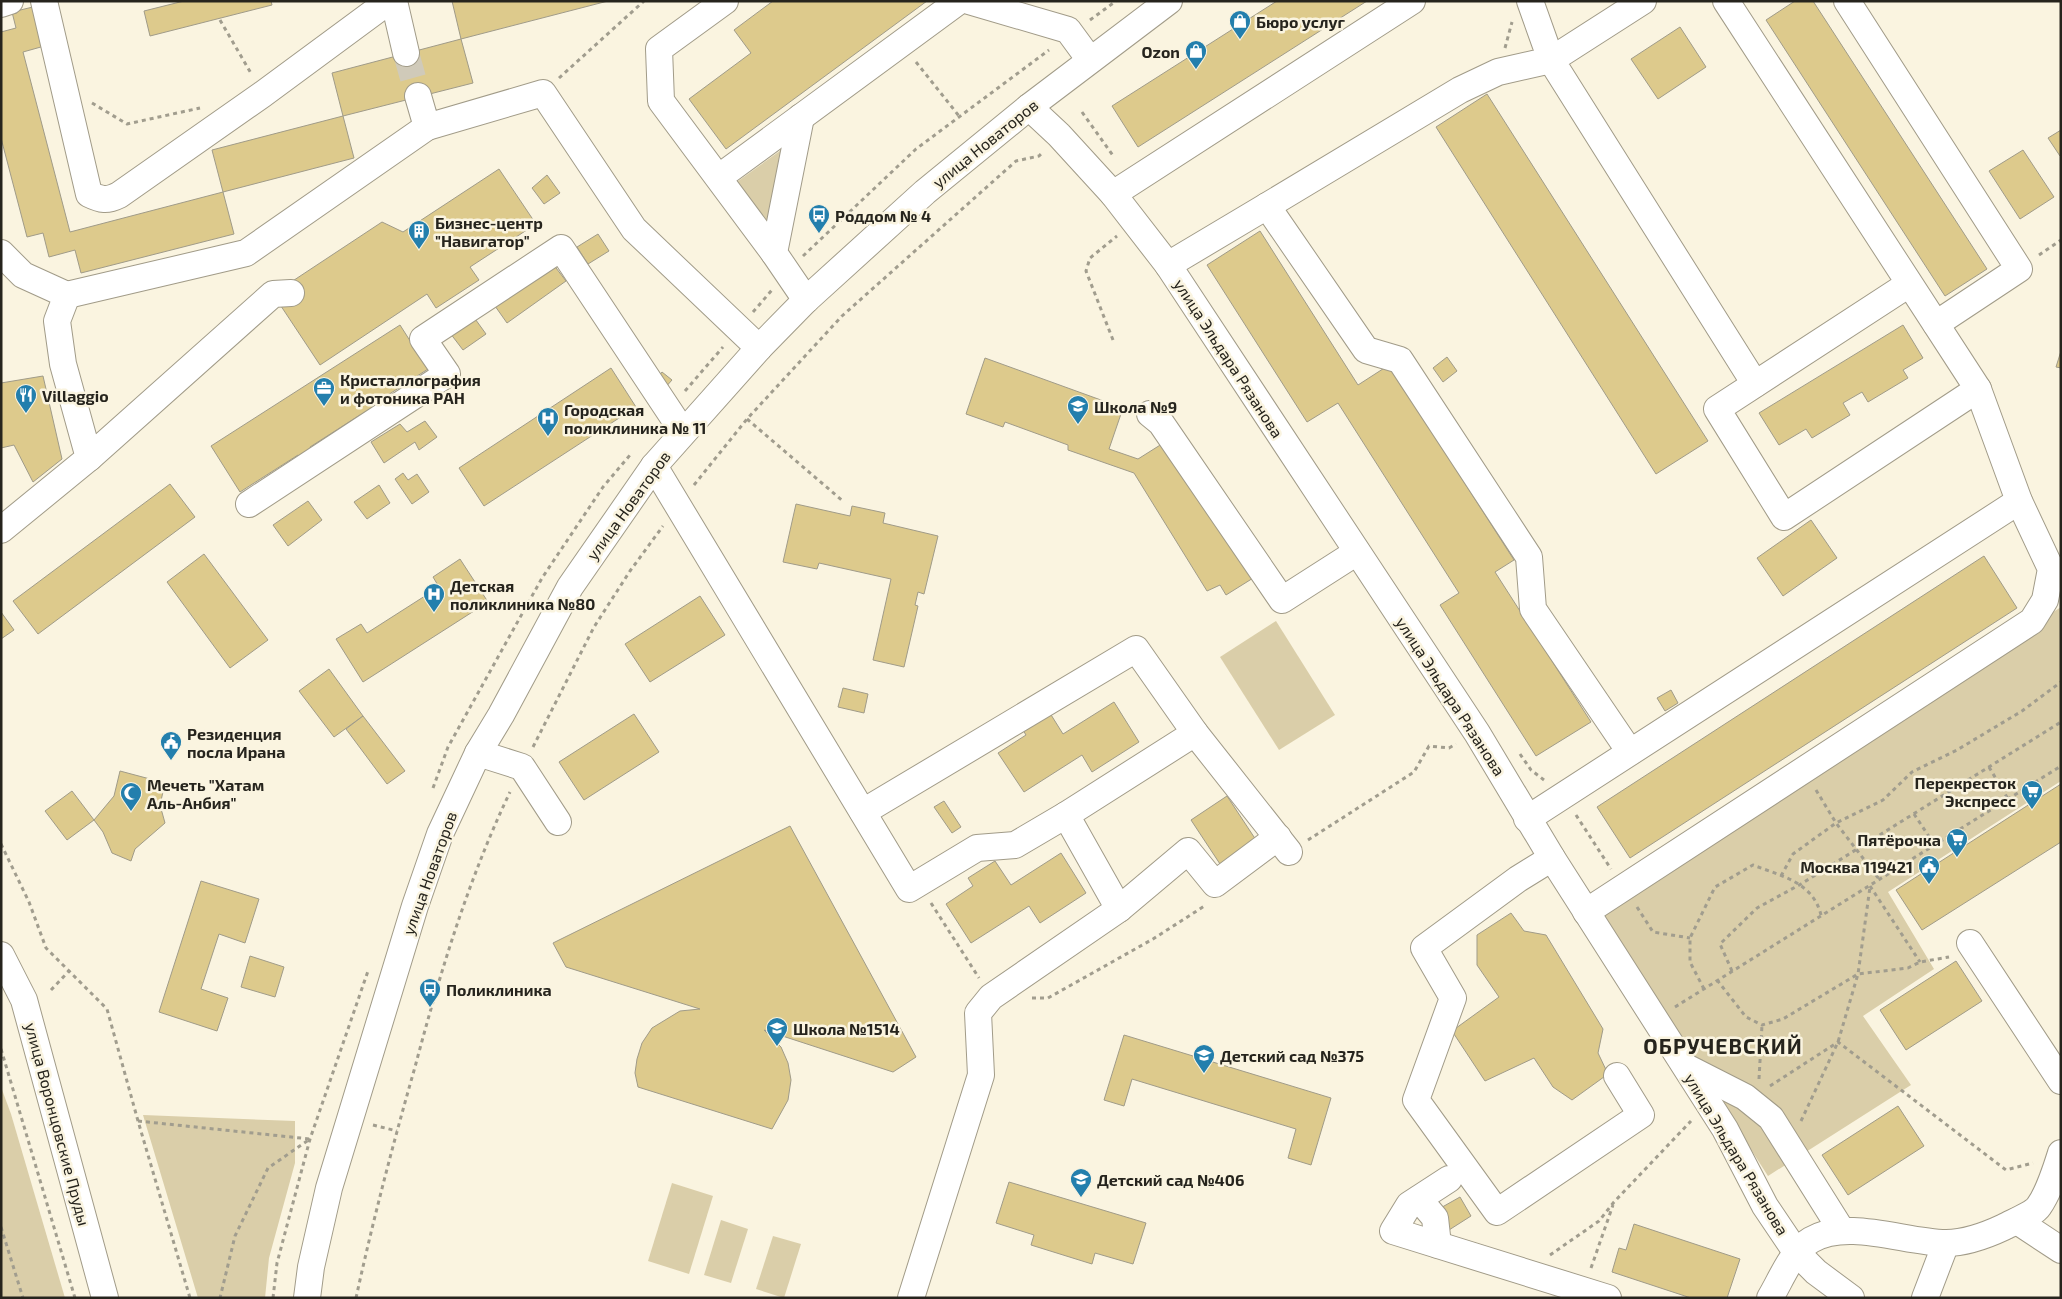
<svg xmlns="http://www.w3.org/2000/svg" width="2062" height="1299" font-family="'Exo 2',sans-serif">
	<rect width="100%" height="100%" fill="#faf4e0"/>
	<g fill="#dacea9">
		<path d="M784,148L768,231L734,184Z"/>
		<path d="M2061,607V781L1888,892L1934,969L1863,1016L1911,1085L1768,1176L1598,911Z"/>
		<path d="M1276,621L1335,715L1279,750L1220,657Z"/>
		<path d="M1,1087L11,1114L65,1298H1Z"/>
		<path d="M143,1115L295,1121V1163L269,1258L265,1298H198Z"/>
		<path d="M672,1183L713,1196L689,1274L648,1261Z"/>
		<path d="M721,1220L748,1229L731,1283L704,1275Z"/>
		<path d="M773,1236L801,1244L784,1298L756,1289Z"/>
	</g>
	<g fill="#ddca8c" stroke="#a09b88">
		<path d="M184,1H271L272,5L150,36L144,11Z"/>
		<path d="M452,1H608L461,39Z"/>
		<path d="M773,1H927L726,149L689,99L751,53L734,30Z"/>
		<path d="M1277,1H1367L1138,147L1112,106Z"/>
		<path d="M1795,1H1813L1987,269L1945,296L1766,20Z"/>
		<path d="M37,6L48,45L23,52L70,232L223,192L234,234L81,273L75,250L49,257L43,233L27,237L1,138V32L16,28L12,12Z"/>
		<path d="M1680,27L1706,67L1658,99L1631,59Z"/>
		<path d="M461,39L473,83L343,116L332,73Z"/>
		<path d="M1487,94L1708,441L1656,474L1436,127Z"/>
		<path d="M343,116L354,158L223,192L212,150Z"/>
		<path d="M2061,130V156H2060L2048,138Z"/>
		<path d="M2023,150L2054,197L2020,219L1989,171Z"/>
		<path d="M499,169L536,224L470,267L479,280L436,308L427,294L320,365L273,294L382,222L403,232Z"/>
		<path d="M547,175L560,193L544,204L532,188Z"/>
		<path d="M1260,231L1358,385L1389,365L1514,560L1495,572L1591,722L1536,756L1440,605L1459,593L1338,403L1307,422L1207,265Z"/>
		<path d="M598,234L609,251L588,264L577,247Z"/>
		<path d="M553,264L566,281L507,323L495,306Z"/>
		<path d="M473,316L486,334L463,350L450,333Z"/>
		<path d="M400,325L428,369L374,404L378,410L363,420L360,415L310,447L314,454L302,461L298,455L240,492L211,446Z"/>
		<path d="M1903,325L1923,358L1903,370L1908,378L1868,402L1862,392L1843,403L1850,415L1812,438L1806,429L1779,445L1759,413Z"/>
		<path d="M2061,351V368L2056,367Z"/>
		<path d="M1447,357L1457,371L1443,382L1433,368Z"/>
		<path d="M985,358L1123,408L1109,449L1138,459L1165,442L1258,575L1226,595L1220,585L1207,591L1134,473L1068,450V445L1005,422L1003,427L966,414Z"/>
		<path d="M611,368L636,407L484,506L459,468Z"/>
		<path d="M662,372L672,380L664,389L655,381Z"/>
		<path d="M43,376L62,459L33,482L14,445L1,448V383Z"/>
		<path d="M425,421L437,437L419,450L415,442L384,463L371,442L400,424L407,432Z"/>
		<path d="M403,473L408,480L417,474L429,492L412,504L395,479Z"/>
		<path d="M170,484L195,517L38,634L13,601Z"/>
		<path d="M379,485L390,503L367,519L354,502Z"/>
		<path d="M308,501L322,520L288,546L273,525Z"/>
		<path d="M796,504L850,516L852,506L885,513L883,523L938,536L924,594L918,592L915,605L918,606L904,667L873,660L891,579L819,563L817,569L783,562Z"/>
		<path d="M1811,520L1837,558L1783,596L1757,558Z"/>
		<path d="M204,554L268,640L230,668L167,582Z"/>
		<path d="M1984,556L2017,608L1630,858L1597,807Z"/>
		<path d="M460,559L488,602L363,682L336,639L361,624L367,633L439,587L433,577Z"/>
		<path d="M700,596L725,635L650,682L625,644Z"/>
		<path d="M1,612L14,630L1,639Z"/>
		<path d="M329,669L363,716L334,737L299,691Z"/>
		<path d="M843,688L868,694L864,713L838,707Z"/>
		<path d="M1671,690L1678,703L1665,711L1657,698Z"/>
		<path d="M1114,702L1139,742L1092,772L1082,755L1024,792L998,753L1026,735L1021,727L1048,710L1063,734Z"/>
		<path d="M634,714L659,752L584,800L559,762Z"/>
		<path d="M363,716L405,771L387,784L346,729Z"/>
		<path d="M120,771L165,783L160,805L165,823L135,849L131,861L112,853L103,832L94,820L114,796Z"/>
		<path d="M2061,784V842L1922,930L1896,890Z"/>
		<path d="M72,791L94,820L67,840L45,811Z"/>
		<path d="M1227,796L1256,840L1220,864L1191,820Z"/>
		<path d="M944,801L961,827L952,833L934,807Z"/>
		<path d="M790,826L916,1057L893,1072L764,1030L781,1047L788,1063L791,1080L788,1100L772,1129L638,1087L635,1073L637,1059L642,1043L652,1028L680,1011L700,1009L566,967L553,943Z"/>
		<path d="M1061,853L1086,893L1040,923L1029,906L971,943L946,904L973,886L968,878L995,861L1011,885Z"/>
		<path d="M201,881L259,899L245,943L219,934L201,989L228,998L217,1031L159,1012Z"/>
		<path d="M1511,913L1524,931L1546,935L1603,1029L1598,1053L1608,1074L1572,1100L1553,1087L1534,1058L1485,1081L1452,1031L1499,997L1477,965V935Z"/>
		<path d="M250,956L284,967L275,997L241,987Z"/>
		<path d="M1956,961L1982,1001L1906,1050L1880,1010Z"/>
		<path d="M1124,1035L1331,1098L1311,1165L1288,1158L1296,1129L1132,1079L1124,1106L1104,1100Z"/>
		<path d="M1898,1106L1924,1146L1848,1195L1822,1155Z"/>
		<path d="M1009,1182L1146,1223L1133,1264L1095,1253L1092,1264L1031,1245L1034,1235L996,1223Z"/>
		<path d="M1460,1197L1471,1216L1449,1230L1437,1210Z"/>
		<path d="M1634,1224L1740,1259L1727,1298H1691L1612,1272L1619,1248L1626,1250Z"/>
	</g>
	<g fill="none" stroke-linecap="round" stroke-linejoin="round">
		<path stroke="#d0cab9" stroke-width="26" stroke-dasharray="26 13" stroke-linecap="butt" d="M406,53L418,96"/>
		<g stroke="#a19b88" stroke-width="28">
			<g id="minor">
				<path d="M44,1L89,194C101,200 107,201 119,195L263,94L389,1"/>
				<path d="M394,1L406,53"/>
				<path d="M725,1L659,49L661,101L774,253"/>
				<path d="M969,1L1068,30L1090,60"/>
				<path d="M1643,1L1551,60L1755,384"/>
				<path d="M1726,1L1978,389L1784,517L1717,409L1909,284"/>
				<path d="M1847,1L2019,269L1936,324"/>
				<path d="M1,4L10,1"/>
				<path d="M418,96L427,127L543,93L634,229L759,348"/>
				<path d="M1029,107L1059,135L1113,194L1168,265L1477,733L1552,858L1725,1129L1765,1206L1796,1252L1816,1272L1851,1298"/>
				<path d="M801,117L774,253L806,300"/>
				<path d="M729,170L959,1"/>
				<path d="M1113,194L1412,1"/>
				<path d="M1267,206L1460,90L1498,72L1551,60L1530,1"/>
				<path d="M1,253L23,275L67,295L57,321L63,364L89,458L1,530"/>
				<path d="M1168,265L1267,206L1366,350L1400,360L1529,557L1533,609L1630,752"/>
				<path d="M67,295L246,253L427,127"/>
				<path d="M1150,414L1161,423L1282,600L1357,552"/>
				<path d="M89,458L273,294L291,293"/>
				<path d="M654,466L909,889L977,848L1015,845L1066,815"/>
				<path d="M249,504L447,374L423,339L561,248L683,432"/>
				<path d="M1195,733L1289,852"/>
				<path d="M478,753L522,767L558,822"/>
				<path d="M863,812L1136,649L1195,733L1066,815L1119,909L991,997L978,1013L981,1075L911,1298"/>
				<path d="M1527,819L2019,501"/>
				<path d="M1552,858L1518,879L1424,948L1453,998L1416,1100L1497,1212L1641,1115L1617,1076"/>
				<path d="M1119,909L1188,851L1215,884L1278,837"/>
				<path d="M1586,912L2032,621L2045,600L2051,569L2019,501L1978,389"/>
				<path d="M1970,943L2061,1081"/>
				<path d="M1,955L24,1000L105,1298"/>
				<path d="M1688,1068L1745,1097L1771,1118L1842,1231"/>
				<path d="M1449,1179L1409,1205L1393,1231L1608,1298"/>
				<path d="M1419,1199L1435,1218L1438,1245"/>
				<path d="M2017,1221L2061,1250"/>
				<path d="M307,1298L311,1267L329,1188L415,906L440,834L478,753L501,715L570,587L654,466L759,348L806,300L925,192L1029,107L1169,1"/>
				<path d="M1770,1298C1782,1278 1791,1252 1811,1240C1848,1218 1906,1243 1946,1243C1965,1243 1987,1235 2004,1227C2013,1222 2034,1214 2039,1206C2049,1192 2056,1169 2061,1153"/>
				<path d="M1925,1298L1946,1243"/>
			</g>
		</g>
		<g stroke="#a19d8e" stroke-width="3" stroke-dasharray="4 4" stroke-linecap="butt">
			<path d="M220,20L252,75"/>
			<path d="M1090,20L1116,1"/>
			<path d="M1505,48L1512,22"/>
			<path d="M916,62L959,116"/>
			<path d="M559,78L644,1"/>
			<path d="M92,103L127,124L200,108"/>
			<path d="M1082,112L1114,157"/>
			<path d="M2039,255L2061,240"/>
			<path d="M803,256L916,149L1049,50"/>
			<path d="M753,312L772,290"/>
			<path d="M1113,340L1086,271L1090,258L1117,236"/>
			<path d="M685,391L723,347"/>
			<path d="M747,419L844,502"/>
			<path d="M694,485L747,419L842,316L1016,161L1039,156L1042,153"/>
			<path d="M533,747L594,627L630,571L663,526"/>
			<path d="M1520,754L1531,770L1544,780"/>
			<path d="M1989,767L2008,799"/>
			<path d="M433,788L448,747L542,578L603,487L630,455"/>
			<path d="M1816,790L1836,823L1879,879"/>
			<path d="M1914,814L1934,844"/>
			<path d="M1576,815L1611,869"/>
			<path d="M1308,840L1414,772L1429,746L1449,748L1456,744"/>
			<path d="M1,844L29,902L46,948L107,1009L138,1121L190,1298"/>
			<path d="M1781,876L1793,854L1836,823L1883,800L1912,772L1957,750L2022,711L2061,682"/>
			<path d="M1870,886L1920,962"/>
			<path d="M931,903L979,978"/>
			<path d="M1637,907L1653,932L1690,938"/>
			<path d="M1732,971L1720,944L1757,908L1801,884L2061,722"/>
			<path d="M1717,980L1746,1017L1762,1025L1783,1019L1858,974L1908,968L1920,962L1949,957"/>
			<path d="M1704,989L1690,962V938L1715,887L1753,865C1781,876 1813,882 1821,915"/>
			<path d="M51,990L69,971"/>
			<path d="M1032,998H1048L1153,939L1206,905"/>
			<path d="M1675,1007L2061,766"/>
			<path d="M1,1049L75,1298"/>
			<path d="M1759,1079L1762,1025"/>
			<path d="M1770,1086L1838,1042L2006,1170L2033,1163"/>
			<path d="M138,1121L310,1139L268,1168L235,1236L220,1298"/>
			<path d="M1801,1121L1838,1042L1858,974L1870,887"/>
			<path d="M373,1125L397,1131"/>
			<path d="M1,1227L23,1298"/>
			<path d="M1550,1255L1599,1221L1614,1202L1691,1121"/>
			<path d="M1591,1268L1613,1205"/>
			<path d="M273,1298L277,1263L310,1139L368,971"/>
			<path d="M356,1298C373,1220 393,1144 415,1067C440,973 468,880 510,792"/>
		</g>
		<use href="#minor" stroke="#fff" stroke-width="26"/>
	</g>
	<defs>
		<g id="shop-pin" transform="scale(1.125)"><path d="M0 17L-7.5 6A9.5 9.5 0 1 1 7.5 6Z" fill="#237fad" stroke="#faf4e0"/><path d="M-5-2.5h2.3a2.7 3.5 0 0 1 5.4 0H5L5.5 6h-11ZM-1.5-2.5h3a1.5 2.3 0 0 0-3 0Z" fill="#fff"/></g>
		<g id="bus-pin" transform="scale(1.125)"><path d="M0 17L-7.5 6A9.5 9.5 0 1 1 7.5 6Z" fill="#237fad" stroke="#faf4e0"/><path d="M-5-6H5V4H4V6H2V4H-2V6H-4V4H-5ZM-3.5-4V0h7V-4ZM-3.5 1.2v1.5H-2V1.2ZM2 1.2v1.5H3.5V1.2Z" fill="#fff"/></g>
		<g id="building-pin" transform="scale(1.125)"><path d="M0 17L-7.5 6A9.5 9.5 0 1 1 7.5 6Z" fill="#237fad" stroke="#faf4e0"/><path d="M-4-6H4V6H1V3H-1V6H-4ZM-2.5-4.3h1.7v1.8h-1.7ZM.8-4.3h1.7v1.8H.8ZM-2.5-1h1.7V.8h-1.7ZM.8-1h1.7V.8H.8Z" fill="#fff"/></g>
		<g id="office-pin" transform="scale(1.125)"><path d="M0 17L-7.5 6A9.5 9.5 0 1 1 7.5 6Z" fill="#237fad" stroke="#faf4e0"/><path d="M-6-3h4V-5.5h4V-3h4V5H-6ZM-1-4.5V-3h2v-1.5ZM-6 0V1H6V0Z" fill="#fff"/></g>
		<g id="restaurant-pin" transform="scale(1.125)"><path d="M0 17L-7.5 6A9.5 9.5 0 1 1 7.5 6Z" fill="#237fad" stroke="#faf4e0"/><path d="M-5-6h1v4h1v-4h1v4h1v-4h1v5L-1.5 .5V6h-2V.5L-5-1ZM5-6V6H3V1.5H1.5Q1.5-4 5-6Z" fill="#fff"/></g>
		<g id="school-pin" transform="scale(1.125)"><path d="M0 17L-7.5 6A9.5 9.5 0 1 1 7.5 6Z" fill="#237fad" stroke="#faf4e0"/><path d="M0-5L7-2L0 1L-7-2ZM-4 1L0 2.5L4 1V4Q0 6-4 4Z" fill="#fff"/></g>
		<g id="hospital-pin" transform="scale(1.125)"><path d="M0 17L-7.5 6A9.5 9.5 0 1 1 7.5 6Z" fill="#237fad" stroke="#faf4e0"/><path d="M-5-5h3v3.5h4V-5h3V5h-3V1.5h-4V5h-3Z" fill="#fff"/></g>
		<g id="civic-pin" transform="scale(1.125)"><path d="M0 17L-7.5 6A9.5 9.5 0 1 1 7.5 6Z" fill="#237fad" stroke="#faf4e0"/><path d="M-.6-6.5H3V-4.5H.6V-3L4-1V1h2V6H-6V1h2V-1L-.6-3ZM-1.2 2.5V6h2.4V2.5Z" fill="#fff"/></g>
		<g id="supermarket-pin" transform="scale(1.125)"><path d="M0 17L-7.5 6A9.5 9.5 0 1 1 7.5 6Z" fill="#237fad" stroke="#faf4e0"/><path d="M-6-5.5h2.5l.6 2H6L4.5 2H-2.5L-4.4-4H-6ZM-1.5 3.2a1.3 1.3 0 1 0 .1 0ZM3 3.2a1.3 1.3 0 1 0 .1 0Z" fill="#fff"/></g>
		<g id="mosque-pin" transform="scale(1.125)"><path d="M0 17L-7.5 6A9.5 9.5 0 1 1 7.5 6Z" fill="#237fad" stroke="#faf4e0"/><path d="M3.5-4.9A6 6 0 1 0 3.5 4.9A5 5 0 1 1 3.5-4.9Z" fill="#fff"/></g>
	</defs>
	<g fill-rule="evenodd">
		<use href="#shop-pin" x="1240" y="21"/>
		<use href="#shop-pin" x="1196" y="51"/>
		<use href="#bus-pin" x="819" y="215"/>
		<use href="#building-pin" x="419" y="231"/>
		<use href="#office-pin" x="324" y="388"/>
		<use href="#restaurant-pin" x="26" y="395"/>
		<use href="#school-pin" x="1078" y="406"/>
		<use href="#hospital-pin" x="548" y="418"/>
		<use href="#hospital-pin" x="434" y="594"/>
		<use href="#civic-pin" x="171" y="742"/>
		<use href="#supermarket-pin" x="2032" y="791"/>
		<use href="#mosque-pin" x="131" y="793"/>
		<use href="#supermarket-pin" x="1957" y="839"/>
		<use href="#civic-pin" x="1929" y="866"/>
		<use href="#bus-pin" x="430" y="989"/>
		<use href="#school-pin" x="777" y="1028"/>
		<use href="#school-pin" x="1204" y="1055"/>
		<use href="#school-pin" x="1081" y="1179"/>
	</g>
	<g text-anchor="middle" dominant-baseline="central" stroke-width="5" stroke-linejoin="round" paint-order="stroke">
		<g font-size="16" font-weight="bold" fill="#26241d" stroke="#faf4e0" text-anchor="start">
			<text x="1256" y="21">Бюро услуг</text>
			<text x="1180" y="51" text-anchor="end">Ozon</text>
			<text x="835" y="215">Роддом № 4</text>
			<text x="435" y="222">Бизнеc-центр<tspan x="435" dy="18">"Навигатор"</tspan></text>
			<text x="340" y="379">Кристаллография<tspan x="340" dy="18">и фотоника РАН</tspan></text>
			<text x="42" y="395">Villaggio</text>
			<text x="1094" y="406">Школа №9</text>
			<text x="564" y="409">Городская<tspan x="564" dy="18">поликлиника № 11</tspan></text>
			<text x="450" y="585">Детская<tspan x="450" dy="18">поликлиника №80</tspan></text>
			<text x="187" y="733">Резиденция<tspan x="187" dy="18">посла Ирана</tspan></text>
			<text x="2016" y="782" text-anchor="end">Перекресток<tspan x="2016" dy="18">Экспресс</tspan></text>
			<text x="147" y="784">Мечеть "Хатам<tspan x="147" dy="18">Аль-Анбия"</tspan></text>
			<text x="1941" y="839" text-anchor="end">Пятёрочка</text>
			<text x="1913" y="866" text-anchor="end">Москва 119421</text>
			<text x="446" y="989">Поликлиника</text>
			<text x="793" y="1028">Школа №1514</text>
			<text x="1220" y="1055">Детский сад №375</text>
			<text x="1097" y="1179">Детский сад №406</text>
		</g>
		<g font-size="16" fill="#26241d" stroke="#faf4e0">
			<text transform="translate(985 143) rotate(-39)">улица Новаторов</text>
			<text transform="translate(1229 358) rotate(57)">улица Эльдара Рязанова</text>
			<text transform="translate(628 505) rotate(-54)">улица Новаторов</text>
			<text transform="translate(1451 696) rotate(57)">улица Эльдара Рязанова</text>
			<text transform="translate(429 873) rotate(-70)">улица Новаторов</text>
			<text transform="translate(58 1124) rotate(75)">улица Воронцовские Пруды</text>
			<text transform="translate(1737 1154) rotate(59)">улица Эльдара Рязанова</text>
		</g>
		<g font-size="21" font-weight="bold" letter-spacing="1" fill="#26241d" stroke="#faf4e0">
			<text x="1723" y="1045">ОБРУЧЕВСКИЙ</text>
		</g>
	</g>
	<rect width="2062" height="1299" fill="none" stroke="#26241d" stroke-width="5"/>
</svg>
